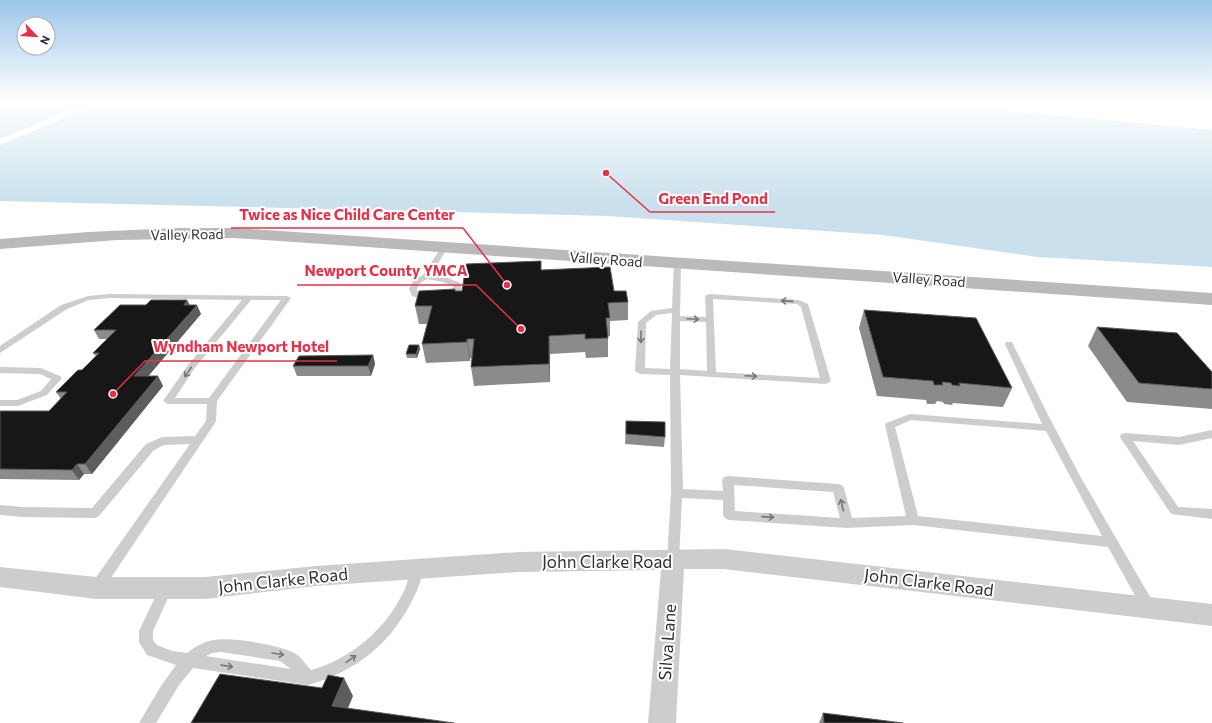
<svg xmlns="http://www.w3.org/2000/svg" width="1212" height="723" font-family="Commissioner,sans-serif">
	<rect width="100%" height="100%" fill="#fff"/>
	<g fill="#cae1ed">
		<path d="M0,101H92L0,139Z"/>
		<path d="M104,101H941L969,107L1212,130V267L1038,257L883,235L608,216L0,201V145Z"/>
	</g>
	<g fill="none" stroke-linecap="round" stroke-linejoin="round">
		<g fill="#cdcdcd" fill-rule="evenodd">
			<path d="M444,245L448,247L431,275L448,278L460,283C463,291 460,297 454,302H448L447,300L453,294V286L443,282L427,279L420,283L417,289L418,293L432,297L433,299L432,301H426L412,296L409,289L414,280L423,275L442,246Z"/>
			<path d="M674,262H680L681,264L680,316L706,317L705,296L709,294L799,300L808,304L831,381L826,384L680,375L683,489L723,491L722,480L724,477L728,476L838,484L842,485L844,488L852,518L906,516L885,425L886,423L910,414L1042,424L1005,344L1006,342H1012L1046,411L1080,476L1153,602L1155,606L1153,610L1148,612L1143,610L1108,547L913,525L847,528L729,520L725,518L723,515V500L682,498L679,561L677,565L673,566L669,565L667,561L671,493L670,375L640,374L635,371L638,322L651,311L672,308ZM713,299L797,304L801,307L820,378L716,372ZM672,313L670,369L645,368L646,323L656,315ZM680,321L706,322L707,371L680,369ZM911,420L1046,431L1102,536L918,516L895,427ZM734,485L833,492L840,518L735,511Z"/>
			<path d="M110,294L287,296L291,298L217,401L216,421L215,423L102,591L97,593L92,591L91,587L92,583L190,444L164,445L154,450L99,516L95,518L23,517L0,515V505L23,507L92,508L146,444L162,437L195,436L206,421L207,404H168L163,401L188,365L242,300L110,298L89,300L67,309L0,353V346L61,305L88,296ZM251,300H281L209,398H175L194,369Z"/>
			<path d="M0,367L41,368L60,376L62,378L47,395L18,406H0V400H17L41,391L51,379L40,374L0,373Z"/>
			<path d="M1212,430V438L1179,445L1133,441L1178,507L1212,509V519L1171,514L1120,437L1121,434L1125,433L1179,437Z"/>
			<path d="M416,564L420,565C425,574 418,589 414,597C391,644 357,671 308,685L193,668L179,685L156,723H139L161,686L176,665L147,655L139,642V631L161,585L166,583L171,585L172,589L153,631V640L157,645L172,651L187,653C195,647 204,641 215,640C230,637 283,645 296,654C302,658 306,665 311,670C351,659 386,629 404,591C408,583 408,574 412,565ZM221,652L280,661L291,669L206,656L212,653Z"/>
		</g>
		<path fill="#cdcdcd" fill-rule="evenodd" d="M724,549L1212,604V626L724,569H684L676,723H648L661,570L519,572L316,586L205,599H96L0,587V567L96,577H205L316,566L519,552Z"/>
		<path fill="#bababa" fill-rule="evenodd" d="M176,228H234L1212,293V305L234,238L117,240L0,249V239L88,232Z"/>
	</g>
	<g fill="#8b8b8b">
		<path d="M541,261V270L614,291L628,302V320L610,321V336H608V357L586,358L585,352L550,354V382L474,386L471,367L472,358H470V361L426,363L422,344L427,324H419L415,306L455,289V291H462Z"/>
		<path d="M187,300L189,305L201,314L148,376H158L163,386L92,474H84L79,480L0,479V411H49L61,399L56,392L82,370L96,356L93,353L107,339H99L94,330Z"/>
		<path d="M864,310L1012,388L1003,407L953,403L952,405L944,404L943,402L937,401L935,404H927L926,400L877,396L859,328Z"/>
		<path d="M1097,327L1212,372V409L1127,402L1088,346Z"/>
		<path d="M419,345L420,349L417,358H407L406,354Z"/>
		<path d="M373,355L375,364L371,376H297L293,366Z"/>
		<path d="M626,421L665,437L664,447L625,444Z"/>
		<path d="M823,713L903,723H819Z"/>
	</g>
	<g fill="#5d5d5d">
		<path d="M187,300L192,309L184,305Z"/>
		<path d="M197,305L201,314L140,386L134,376Z"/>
		<path d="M549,336L550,354V382L549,364Z"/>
		<path d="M467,339L470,358V361L467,342Z"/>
		<path d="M419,345L420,349L417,358L416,354Z"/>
		<path d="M373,355L375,364L371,376L368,366Z"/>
		<path d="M158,376L163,386L92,474L85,464Z"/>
		<path d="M77,464L84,474L79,480L72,470Z"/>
		<path d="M344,678L353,696L342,723L332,706Z"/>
	</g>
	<g fill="#171717" stroke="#5d5d5d">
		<path d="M541,261V270L610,267L614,291H626L628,302L608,303L610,318H606L608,338L585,339V334L549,336V364L471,367L474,339H467V342L422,344L432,306H415L419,291L455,289V291H462L466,264Z"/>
		<path d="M151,300H187L184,305H197L134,376H158L85,464H77L72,470L0,469V411H49L67,392H56L78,370H82L99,353H93L116,330H94L120,305H146Z"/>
		<path d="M864,310L976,318L1012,388L959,383L960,386L952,385L951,383L942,382L943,385H934L933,381L883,377Z"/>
		<path d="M1097,327L1177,333L1212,372V389L1139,383Z"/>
		<path d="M409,345H419L416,354H406Z"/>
		<path d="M373,355L368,366H293L299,356Z"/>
		<path d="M626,421L665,422V437L626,434Z"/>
		<path d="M220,674L322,688L328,675L344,678L332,706L454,723H191Z"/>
		<path d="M823,713L903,723H824Z"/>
	</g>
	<defs><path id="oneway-shaft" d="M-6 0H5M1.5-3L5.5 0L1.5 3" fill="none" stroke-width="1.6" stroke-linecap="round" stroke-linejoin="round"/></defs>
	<g stroke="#777">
		<use href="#oneway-shaft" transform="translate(787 301) rotate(-176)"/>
		<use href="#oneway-shaft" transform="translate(693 319) rotate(3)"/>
		<use href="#oneway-shaft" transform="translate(641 337) rotate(91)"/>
		<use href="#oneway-shaft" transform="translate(188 372) rotate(125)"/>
		<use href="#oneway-shaft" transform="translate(751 376) rotate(3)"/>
		<use href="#oneway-shaft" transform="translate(842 505) rotate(-103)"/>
		<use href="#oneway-shaft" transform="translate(768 517) rotate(4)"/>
		<use href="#oneway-shaft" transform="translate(278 654) rotate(9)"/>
		<use href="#oneway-shaft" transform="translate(351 659) rotate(-35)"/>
		<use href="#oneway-shaft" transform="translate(227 666) rotate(8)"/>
	</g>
	<linearGradient id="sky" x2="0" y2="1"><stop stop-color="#9cc6ea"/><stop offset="0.5" stop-color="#fff"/><stop offset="1" stop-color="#fff" stop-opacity="0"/></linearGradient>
	<rect width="1212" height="202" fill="url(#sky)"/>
	<g text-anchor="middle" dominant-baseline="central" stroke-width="4" stroke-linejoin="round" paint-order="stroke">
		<g font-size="14" fill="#303030" stroke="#fff">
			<text transform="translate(187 234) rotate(-1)">Valley Road</text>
			<text transform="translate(606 259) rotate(4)">Valley Road</text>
			<text transform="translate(929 279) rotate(4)">Valley Road</text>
		</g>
		<g font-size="17" fill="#303030" stroke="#fff">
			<text x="607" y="561">John Clarke Road</text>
			<text transform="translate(283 580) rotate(-6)">John Clarke Road</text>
			<text transform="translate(929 582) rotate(7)">John Clarke Road</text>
			<text transform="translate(667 642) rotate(-86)">Silva Lane</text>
		</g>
	</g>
	<path fill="none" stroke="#e93049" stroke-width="1.5" d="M606 173L650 212H775M507 285L463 228H231M521 329L476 285H297M113 394L145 361H337"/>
	<g fill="#e93049" stroke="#fff" stroke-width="1.5">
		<circle cx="606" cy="173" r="4"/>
		<circle cx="507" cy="285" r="4"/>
		<circle cx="521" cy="329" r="4"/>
		<circle cx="113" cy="394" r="4"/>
	</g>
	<g font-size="15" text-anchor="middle" font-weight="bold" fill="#e93049" stroke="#fff" stroke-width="4" stroke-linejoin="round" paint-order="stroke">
		<text x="713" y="204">Green End Pond</text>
		<text x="347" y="220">Twice as Nice Child Care Center</text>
		<text x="386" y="276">Newport County YMCA</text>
		<text x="241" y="352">Wyndham Newport Hotel</text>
	</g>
	<g transform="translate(36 36) rotate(115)"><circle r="19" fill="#ffffff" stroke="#acacac"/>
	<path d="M0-3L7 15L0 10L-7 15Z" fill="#e93049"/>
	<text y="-6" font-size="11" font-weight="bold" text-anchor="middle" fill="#303030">N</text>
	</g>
</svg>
